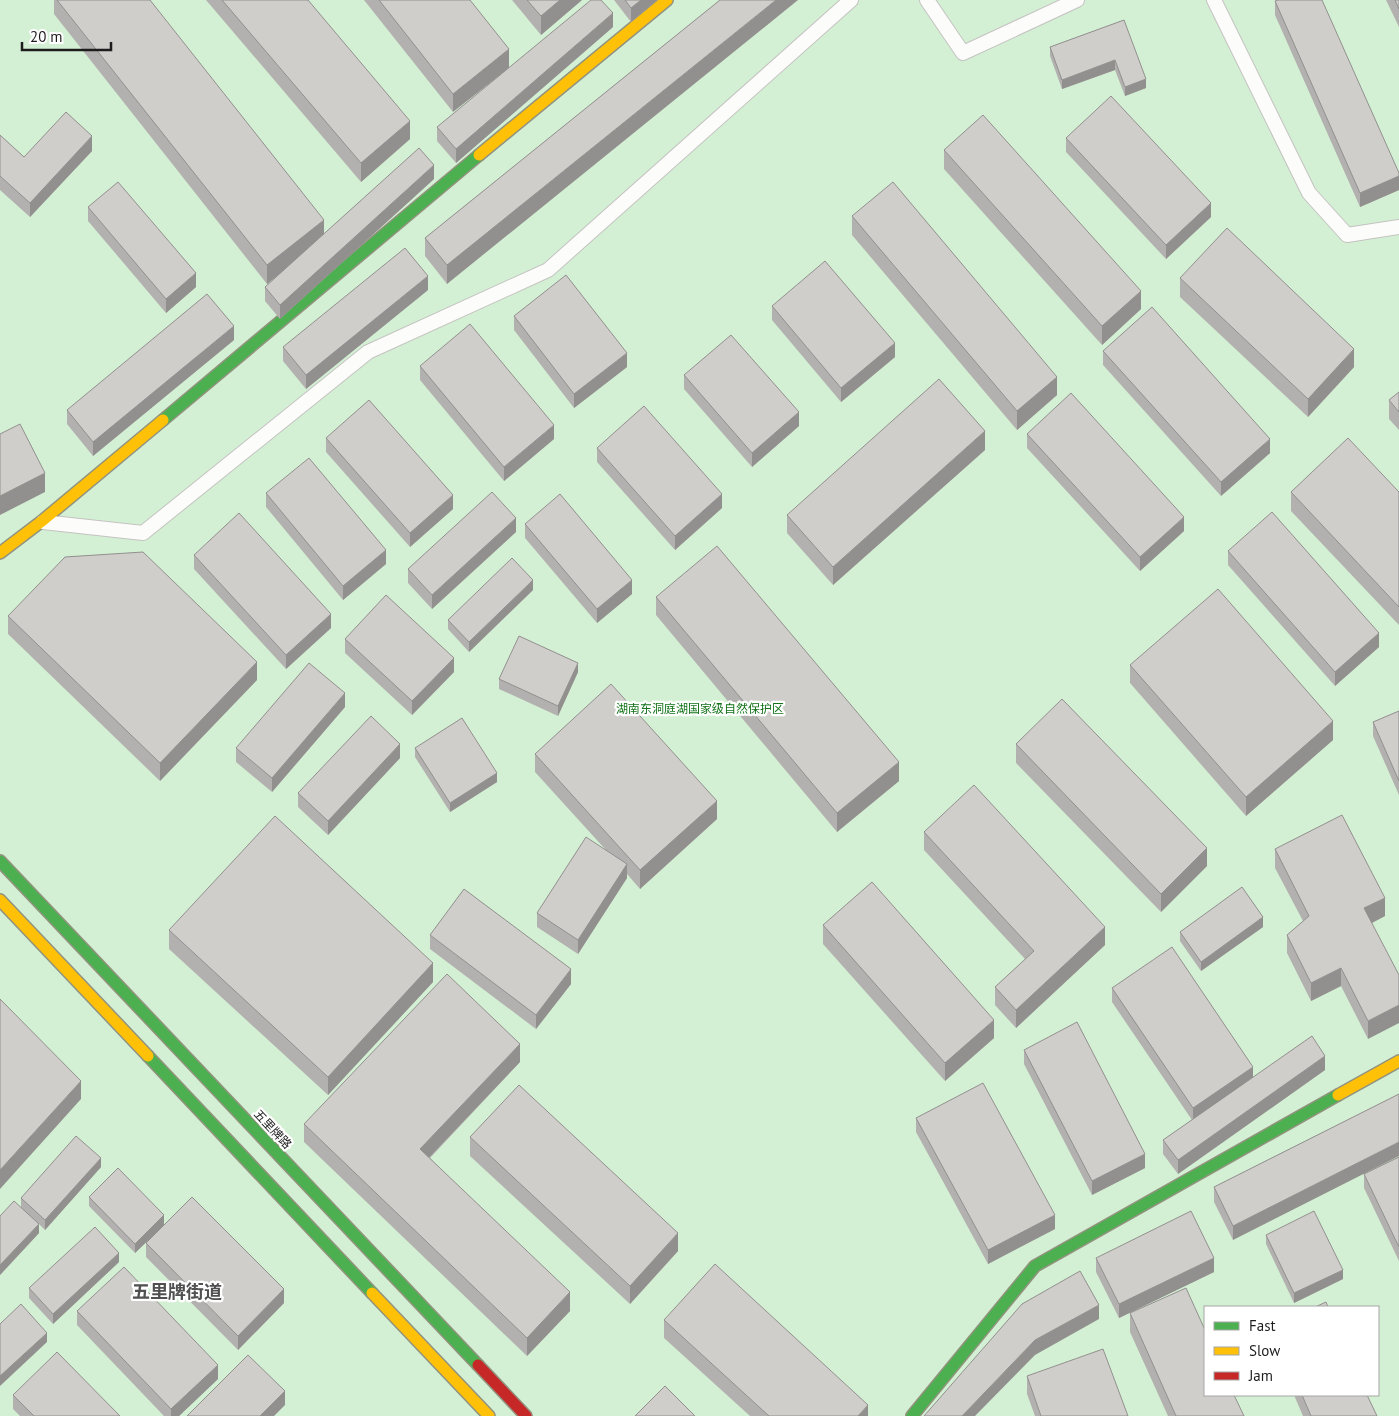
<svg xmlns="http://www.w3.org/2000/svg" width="1399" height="1416" font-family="'PT Sans','Noto Sans SC',sans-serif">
	<rect width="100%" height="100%" fill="#ebe9e5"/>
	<path fill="#d4f0d4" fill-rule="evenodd" d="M0,0H1399V1416H0ZM1205,1307H1378V1395H1205Z"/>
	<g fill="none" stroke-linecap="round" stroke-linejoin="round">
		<g stroke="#c4c3c1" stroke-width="16">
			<g id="lane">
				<path d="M927,0L963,53L1077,0"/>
				<path d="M1214,0L1309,193L1347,235L1399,227"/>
				<path d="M43,522L143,533L368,352L548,270L851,0"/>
			</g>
		</g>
		<g stroke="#92937f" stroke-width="14">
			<g id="fast">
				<path d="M163,420L479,155"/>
				<path d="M0,861L478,1365"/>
				<path d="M148,1056L372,1293"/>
				<path d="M912,1416L1035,1266L1338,1095"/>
			</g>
		</g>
		<g stroke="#92937f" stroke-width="14">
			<g id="slow">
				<path d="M479,155L667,0"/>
				<path d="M0,553L42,521L163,420"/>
				<path d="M0,900L148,1056"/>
				<path d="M1338,1095L1399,1061"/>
				<path d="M372,1293L489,1416"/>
			</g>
		</g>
		<g stroke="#92937f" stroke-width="14">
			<path id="jam" d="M478,1365L526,1416"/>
		</g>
		<use href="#lane" stroke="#fcfcfb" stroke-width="14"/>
		<use href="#fast" stroke="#4caf50" stroke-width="11"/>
		<use href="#slow" stroke="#ffc107" stroke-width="11"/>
		<use href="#jam" stroke="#c62828" stroke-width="11"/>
	</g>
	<g fill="#b3b1af">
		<path d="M54,0H150L324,234L434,179L280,319L265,301V287L276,276L267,284L54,14Z"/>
		<path d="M206,0H308L410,139L361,182Z"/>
		<path d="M364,0H470L453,112Z"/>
		<path d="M512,0H582L541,35Z"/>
		<path d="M614,0H657L631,22Z"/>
		<path d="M720,0L447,284L425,256V238Z"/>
		<path d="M1386,0H1399V27Z"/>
		<path d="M1275,1L1399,173V190L1360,207L1275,15Z"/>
		<path d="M1124,20L1146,88L1125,96L1115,70L1062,89L1050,56V47Z"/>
		<path d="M613,27L456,163L437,141V127Z"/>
		<path d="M0,135L24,157L92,151L30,217L0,190Z"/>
		<path d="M1066,138L1211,217L1166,259L1066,152Z"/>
		<path d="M944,150L1141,309L1102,345L944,169Z"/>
		<path d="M88,207L196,287L166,313L88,221Z"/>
		<path d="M852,216L1057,395L1017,430L852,235Z"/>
		<path d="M1180,278L1354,367L1308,417L1180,297Z"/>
		<path d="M428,290L306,389L283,361V347Z"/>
		<path d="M772,306L895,357L841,402L772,320Z"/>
		<path d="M514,316L627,367L574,408L514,330Z"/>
		<path d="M234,340L93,456L67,424V410Z"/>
		<path d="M1103,351L1270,453L1221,496L1103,365Z"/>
		<path d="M420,366L554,439L504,481L420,380Z"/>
		<path d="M684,375L799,426L752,467L684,389Z"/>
		<path d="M1399,392V430L1389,419V400Z"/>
		<path d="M1027,434L1184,531L1140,571L1027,448Z"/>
		<path d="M326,438L453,509L410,547L326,452Z"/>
		<path d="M597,448L722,508L675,550L597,462Z"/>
		<path d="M985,450L833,585L787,533V515Z"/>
		<path d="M1291,492H1399V625L1291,511Z"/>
		<path d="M266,493L386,564L343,600L266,507Z"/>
		<path d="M525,524L632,594L597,623L525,538Z"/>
		<path d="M516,532L432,609L408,583V569Z"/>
		<path d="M1228,551L1379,647L1335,686L1228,565Z"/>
		<path d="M194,555L331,628L286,669L194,569Z"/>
		<path d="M533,590L469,652L448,629V620Z"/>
		<path d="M656,597L899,781L837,832L656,615Z"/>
		<path d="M8,616L257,680L160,781L8,634Z"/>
		<path d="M345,639L454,672L412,715L345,653Z"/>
		<path d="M1130,665L1333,740L1246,816L1130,683Z"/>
		<path d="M578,672L558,716L499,689V679Z"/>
		<path d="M345,707L272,792L236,762V748Z"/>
		<path d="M1399,711V795L1373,736V722Z"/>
		<path d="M1016,744L1207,866L1161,912L1016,763Z"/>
		<path d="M415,748L497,782L450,812L415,757Z"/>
		<path d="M535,754L717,819L640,889L627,874V878L578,954L537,927V913L605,849L535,772Z"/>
		<path d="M400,758L328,835L298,807V793Z"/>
		<path d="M924,832L1105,945L1016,1028L995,1005V987L1025,959L924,850Z"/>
		<path d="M1275,849L1385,916L1372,923L1368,1039L1341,986L1311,1001L1287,953V935L1303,921L1275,868Z"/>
		<path d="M823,925L994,1038L945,1081L823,944Z"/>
		<path d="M1263,927L1201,971L1180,941V932Z"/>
		<path d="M169,930L433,982L328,1095L169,949Z"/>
		<path d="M430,935L571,984L536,1029L430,949Z"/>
		<path d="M1112,988L1253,1077L1325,1070L1178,1174L1163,1154V1140L1192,1120L1112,1002Z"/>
		<path d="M1024,1050L1145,1168L1092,1195L1024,1064Z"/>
		<path d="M520,1062L430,1158L570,1311L527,1356L304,1142V1124Z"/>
		<path d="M1399,1094L1233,1240L1214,1202V1187Z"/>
		<path d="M916,1118L1055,1229L988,1264L916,1132Z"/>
		<path d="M470,1137L678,1251L630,1304L470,1156Z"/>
		<path d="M1399,1157V1261L1364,1188V1174Z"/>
		<path d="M101,1167L45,1230L39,1224V1233L0,1275V1216L21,1207V1198Z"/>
		<path d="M89,1197L164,1225L284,1303L238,1350L146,1257V1243L161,1228L135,1253L89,1206Z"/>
		<path d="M1266,1235L1343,1279L1294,1303L1266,1244Z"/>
		<path d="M1096,1258L1214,1272L1119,1318L1096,1272Z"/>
		<path d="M119,1262L53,1324L29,1298V1288Z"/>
		<path d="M77,1311L218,1379L179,1416H164L77,1325Z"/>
		<path d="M1130,1313L1244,1416H1168L1130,1332Z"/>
		<path d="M664,1320L868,1416H750L664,1338Z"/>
		<path d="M1027,1376L1128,1416H1035L1027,1394Z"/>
		<path d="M13,1395L120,1416H20L13,1409Z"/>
		<path d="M1294,1395H1367L1377,1416H1303Z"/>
	</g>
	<g fill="#92908e">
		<path d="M560,0H582L541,35V16Z"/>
		<path d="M641,0H657L631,22V8Z"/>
		<path d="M776,0H798L447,284V265Z"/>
		<path d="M613,13V27L456,163V149Z"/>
		<path d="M509,49V68L453,112V94Z"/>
		<path d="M1115,60V70L1062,89V80Z"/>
		<path d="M1146,79V88L1125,96V87Z"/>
		<path d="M410,121V139L361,182V163Z"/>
		<path d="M92,136V151L30,217V203Z"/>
		<path d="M434,165V179L280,319V305Z"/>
		<path d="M1399,176V190L1360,207V193Z"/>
		<path d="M1211,203V217L1166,259V245Z"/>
		<path d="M324,220V238L267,284V265Z"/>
		<path d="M196,273V287L166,313V299Z"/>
		<path d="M428,276V290L306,389V375Z"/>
		<path d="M1141,291V309L1102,345V326Z"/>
		<path d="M234,326V340L93,456V442Z"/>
		<path d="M895,343V357L841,402V388Z"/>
		<path d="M1354,349V367L1308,417V399Z"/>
		<path d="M627,353V367L574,408V394Z"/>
		<path d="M1057,377V395L1017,430V411Z"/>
		<path d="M799,412V426L752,467V453Z"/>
		<path d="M554,425V439L504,481V467Z"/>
		<path d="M985,431V450L833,585V567Z"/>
		<path d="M1270,439V453L1221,496V482Z"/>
		<path d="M45,473V492L0,515V496Z"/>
		<path d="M722,494V508L675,550V536Z"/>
		<path d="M453,495V509L410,547V533Z"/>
		<path d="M1184,517V531L1140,571V557Z"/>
		<path d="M516,518V532L432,609V595Z"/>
		<path d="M386,550V564L343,600V586Z"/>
		<path d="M533,580V590L469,652V642Z"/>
		<path d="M632,580V594L597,623V609Z"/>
		<path d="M331,614V628L286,669V655Z"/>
		<path d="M1379,633V647L1335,686V672Z"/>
		<path d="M454,658V672L412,715V701Z"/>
		<path d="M257,662V680L160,781V763Z"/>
		<path d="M578,663V672L558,716V706Z"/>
		<path d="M345,693V707L272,792V778Z"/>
		<path d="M1333,721V740L1246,816V797Z"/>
		<path d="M400,744V758L328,835V821Z"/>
		<path d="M899,762V781L837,832V813Z"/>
		<path d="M497,773V782L450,812V803Z"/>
		<path d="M717,801V819L640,889V870Z"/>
		<path d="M1207,848V866L1161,912V894Z"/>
		<path d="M627,864V878L578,954V940Z"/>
		<path d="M1385,898V916L1364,927V908Z"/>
		<path d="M1263,917V927L1201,971V962Z"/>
		<path d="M1105,927V945L1016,1028V1010Z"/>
		<path d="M433,963V982L328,1095V1077Z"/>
		<path d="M1341,968V986L1311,1001V983Z"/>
		<path d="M571,969V984L536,1029V1015Z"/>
		<path d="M1399,1005V1023L1368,1039V1021Z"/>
		<path d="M994,1020V1038L945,1081V1063Z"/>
		<path d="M520,1044V1062L420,1167V1149Z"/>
		<path d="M1325,1056V1070L1178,1174V1160Z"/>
		<path d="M1253,1067V1081L1193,1122V1108Z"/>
		<path d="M81,1081V1099L0,1189V1170Z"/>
		<path d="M1399,1142V1156L1233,1240V1226Z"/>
		<path d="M1145,1154V1168L1092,1195V1181Z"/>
		<path d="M101,1158V1167L45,1230V1220Z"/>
		<path d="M164,1215V1225L135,1253V1244Z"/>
		<path d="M1055,1215V1229L988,1264V1250Z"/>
		<path d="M39,1224V1233L0,1275V1265Z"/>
		<path d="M678,1233V1251L630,1304V1286Z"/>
		<path d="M119,1253V1262L53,1324V1314Z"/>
		<path d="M1214,1258V1272L1119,1318V1304Z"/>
		<path d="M1343,1270V1279L1294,1303V1293Z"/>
		<path d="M284,1289V1303L238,1350V1336Z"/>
		<path d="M570,1292V1311L527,1356V1338Z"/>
		<path d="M1099,1305V1319L1035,1355L975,1416H962L1035,1340Z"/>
		<path d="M47,1333V1342L0,1386V1376Z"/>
		<path d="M218,1365V1379L179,1416H171V1409Z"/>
		<path d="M285,1391V1405L274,1416H260Z"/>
		<path d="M868,1405V1416H858Z"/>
	</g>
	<g fill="#d0cecb" stroke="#92908e">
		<path d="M57,0H150L324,220L267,265Z"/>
		<path d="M222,0H308L410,121L361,163Z"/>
		<path d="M379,0H470L509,49L453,94Z"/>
		<path d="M527,0H560L541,16Z"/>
		<path d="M591,0H601L613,13L456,149L437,127Z"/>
		<path d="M625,0H641L631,8Z"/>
		<path d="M720,0H776L447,265L425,238Z"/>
		<path d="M1278,0H1322L1399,173V176L1360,193L1275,1Z"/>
		<path d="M1395,0H1399V9Z"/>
		<path d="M1124,20L1146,79L1125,87L1115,60L1062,80L1050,47Z"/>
		<path d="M1111,96L1211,203L1166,245L1066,138Z"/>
		<path d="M66,112L92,136L30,203L0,176V135L24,157Z"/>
		<path d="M983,115L1141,291L1102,326L944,150Z"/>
		<path d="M419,148L434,165L280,305L265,287Z"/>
		<path d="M118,182L196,273L166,299L88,207Z"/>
		<path d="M893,182L1057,377L1017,411L852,216Z"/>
		<path d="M1227,228L1354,349L1308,399L1180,278Z"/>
		<path d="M405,248L428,276L306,375L283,347Z"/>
		<path d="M825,261L895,343L841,388L772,306Z"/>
		<path d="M566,275L627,353L574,394L514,316Z"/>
		<path d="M207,294L234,326L93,442L67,410Z"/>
		<path d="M1152,307L1270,439L1221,482L1103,351Z"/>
		<path d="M470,324L554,425L504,467L420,366Z"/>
		<path d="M731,335L799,412L752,453L684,375Z"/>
		<path d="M939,379L985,431L833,567L787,515Z"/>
		<path d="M1399,392V412L1389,400Z"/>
		<path d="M1071,393L1184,517L1140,557L1027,434Z"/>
		<path d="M369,400L453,495L410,533L326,438Z"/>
		<path d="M644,406L722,494L675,536L597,448Z"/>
		<path d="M20,424L45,473L0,496V434Z"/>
		<path d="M1348,438L1399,492V607L1291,492Z"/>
		<path d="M309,458L386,550L343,586L266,493Z"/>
		<path d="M492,492L516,518L432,595L408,569Z"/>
		<path d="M560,494L632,580L597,609L525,524Z"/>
		<path d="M1272,512L1379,633L1335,672L1228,551Z"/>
		<path d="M239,513L331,614L286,655L194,555Z"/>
		<path d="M717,546L899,762L837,813L656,597Z"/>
		<path d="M143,552L257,662L160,763L8,616L65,557Z"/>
		<path d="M512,558L533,580L469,642L448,620Z"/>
		<path d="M1218,589L1333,721L1246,797L1130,665Z"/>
		<path d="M386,595L454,658L412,701L345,639Z"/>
		<path d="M519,636L578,663L558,706L499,679Z"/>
		<path d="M309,663L345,693L272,778L236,748Z"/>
		<path d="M611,684L717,801L640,870L535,754Z"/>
		<path d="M1062,699L1207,848L1161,894L1016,744Z"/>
		<path d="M1399,711V781L1373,722Z"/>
		<path d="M371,716L400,744L328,821L298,793Z"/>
		<path d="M462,718L497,773L450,803L415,748Z"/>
		<path d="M974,785L1105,927L1016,1010L995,987L1034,951L924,832Z"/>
		<path d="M1342,815L1385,898L1364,908L1399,975V1005L1368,1021L1341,968L1311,983L1287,935L1309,916L1275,849Z"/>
		<path d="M275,816L433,963L328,1077L169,930Z"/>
		<path d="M586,837L627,864L578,940L537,913Z"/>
		<path d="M872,882L994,1020L945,1063L823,925Z"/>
		<path d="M1242,887L1263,917L1201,962L1180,932Z"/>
		<path d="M464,889L571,969L536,1015L430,935Z"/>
		<path d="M1172,947L1253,1067L1193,1108L1112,988Z"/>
		<path d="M447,974L520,1044L420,1149L570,1292L527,1338L304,1124Z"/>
		<path d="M0,999L81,1081L0,1170Z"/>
		<path d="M1077,1022L1145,1154L1092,1181L1024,1050Z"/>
		<path d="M1312,1036L1325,1056L1178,1160L1163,1140Z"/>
		<path d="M983,1083L1055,1215L988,1250L916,1118Z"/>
		<path d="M519,1085L678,1233L630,1286L470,1137Z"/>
		<path d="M1399,1094V1142L1233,1226L1214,1187Z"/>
		<path d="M76,1136L101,1158L45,1220L21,1198Z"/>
		<path d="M1399,1157V1247L1364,1174Z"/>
		<path d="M118,1168L164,1215L135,1244L89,1197Z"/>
		<path d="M192,1197L284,1289L238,1336L146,1243Z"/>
		<path d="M14,1201L39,1224L0,1265V1216Z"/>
		<path d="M1191,1211L1214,1258L1119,1304L1096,1258Z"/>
		<path d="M1314,1211L1343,1270L1294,1293L1266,1235Z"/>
		<path d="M95,1227L119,1253L53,1314L29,1288Z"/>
		<path d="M715,1264L868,1405L858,1416H769L664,1320Z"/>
		<path d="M124,1267L218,1365L171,1409L77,1311Z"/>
		<path d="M1080,1271L1099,1305L1035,1340L962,1416H924L1022,1304Z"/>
		<path d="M1186,1288L1205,1330V1395H1234L1244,1416H1176L1130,1313Z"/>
		<path d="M1326,1302L1328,1307H1315Z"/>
		<path d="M21,1304L47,1333L0,1376V1324Z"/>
		<path d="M1103,1349L1128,1416H1041L1027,1376Z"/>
		<path d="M57,1352L120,1416H34L13,1395Z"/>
		<path d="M248,1355L285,1391L260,1416H187Z"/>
		<path d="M665,1386L695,1416H635Z"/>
		<path d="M1302,1395H1367L1377,1416H1311Z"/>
	</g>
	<g text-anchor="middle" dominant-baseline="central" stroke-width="4.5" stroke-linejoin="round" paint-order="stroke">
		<g font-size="12" fill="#127319" stroke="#fff">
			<text x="700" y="708">湖南东洞庭湖国家级自然保护区</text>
		</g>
		<g font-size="12" fill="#1d1d1d" stroke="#fff">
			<text transform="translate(273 1129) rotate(47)">五里牌路</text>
		</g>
		<g font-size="18" font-weight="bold" fill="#505050" stroke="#fff">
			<text x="177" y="1291">五里牌街道</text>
		</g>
	</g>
	<rect x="1204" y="1306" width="175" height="90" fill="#ffffff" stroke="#a5a5a5"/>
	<rect x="1214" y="1322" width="25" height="8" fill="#4caf50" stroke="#a5a5a5"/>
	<text x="1249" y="1331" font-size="15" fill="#1d1d1d">Fast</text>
	<rect x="1214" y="1347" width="25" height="8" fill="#ffc107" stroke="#a5a5a5"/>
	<text x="1249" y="1356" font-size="15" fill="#1d1d1d">Slow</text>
	<rect x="1214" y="1372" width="25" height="8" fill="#c62828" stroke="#a5a5a5"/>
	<text x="1249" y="1381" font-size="15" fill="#1d1d1d">Jam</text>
	<path d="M22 42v8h89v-8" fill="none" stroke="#1d1d1d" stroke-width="2.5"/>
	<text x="30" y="42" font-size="15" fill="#1d1d1d" stroke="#ffffff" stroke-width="4" paint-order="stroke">20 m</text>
</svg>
